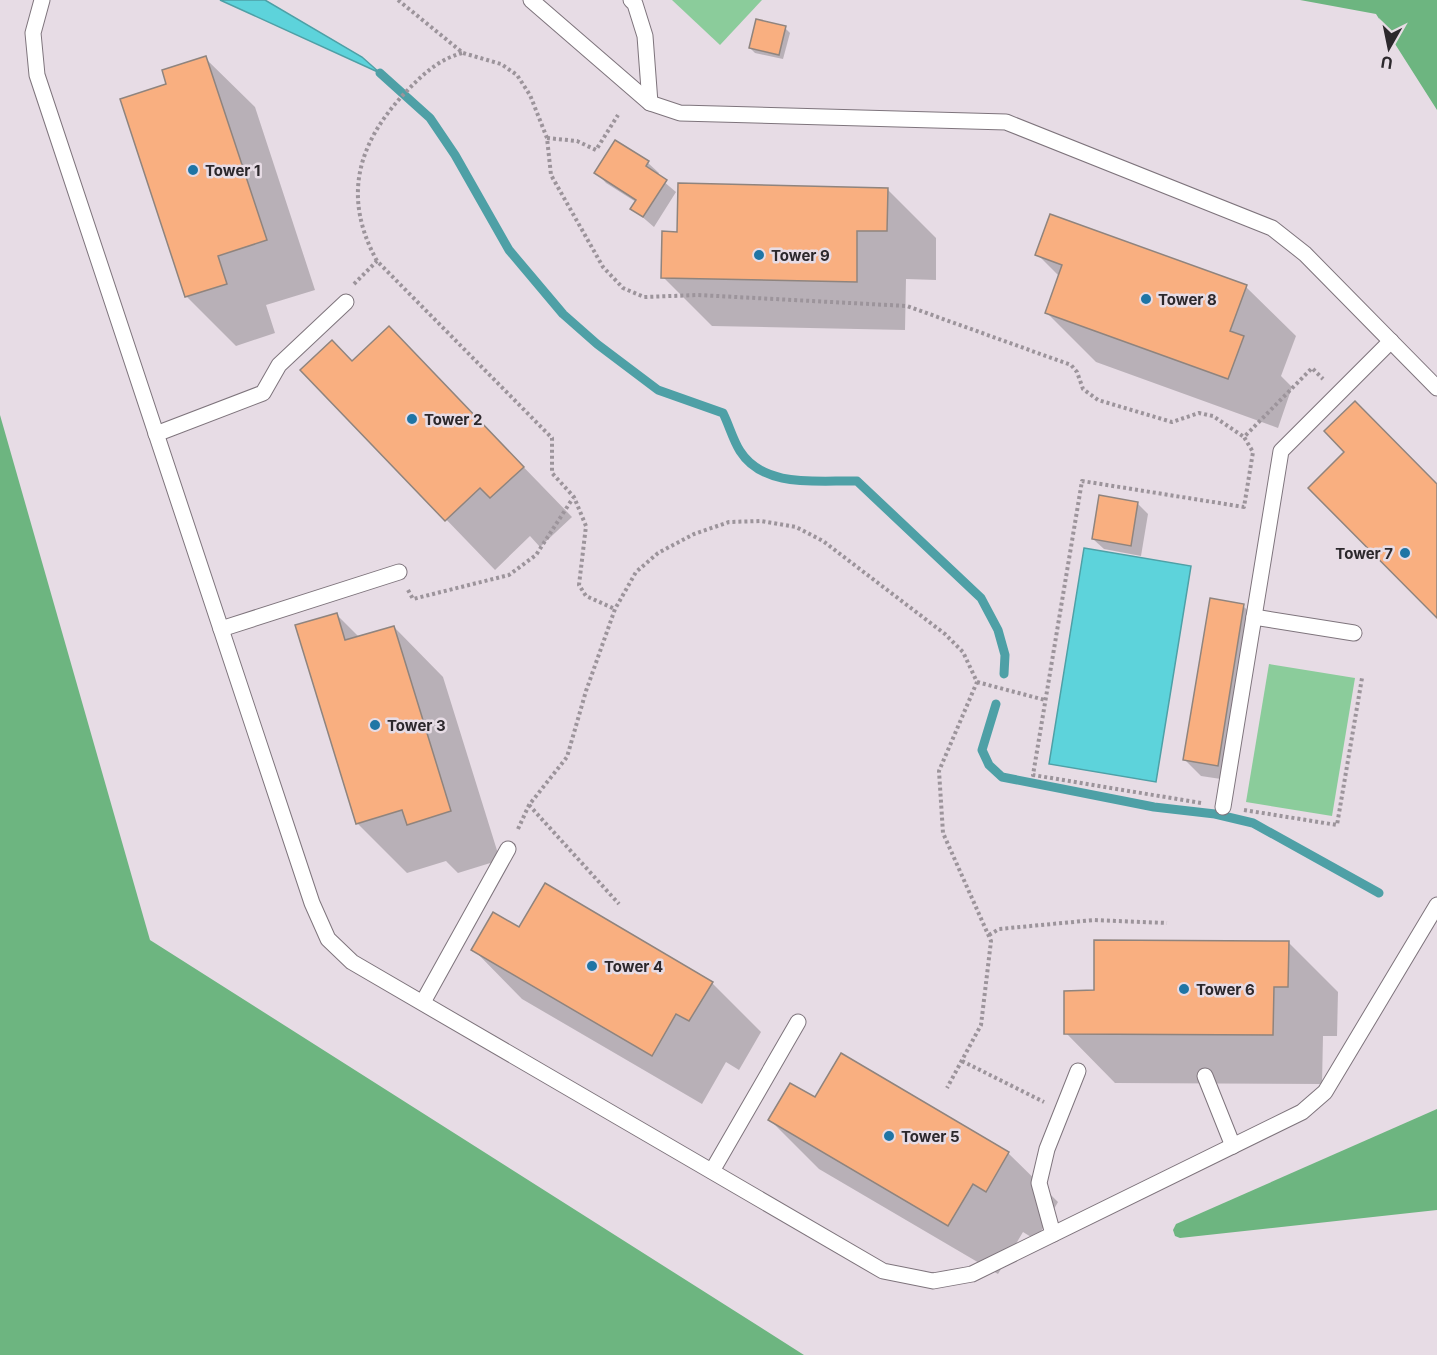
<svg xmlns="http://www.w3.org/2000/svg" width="1437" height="1355" font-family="Inter,sans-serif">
	<rect width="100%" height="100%" fill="#e7dce5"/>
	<g fill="#8bcc9b">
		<path d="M672,0H762L720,45Z"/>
		<path d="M1269,664L1355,678L1332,816L1246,802Z"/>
	</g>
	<g fill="#6db580">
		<path d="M1300,0H1437V110L1376,14Z"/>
		<path d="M0,415L150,940L804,1355H0Z"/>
		<path d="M1437,1109V1210L1180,1238L1175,1236L1173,1230L1176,1224Z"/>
	</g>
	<g fill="#5dd3db" stroke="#4ea0a6" stroke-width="1.5">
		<path d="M220,0H265L362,57L380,73Z"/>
		<path d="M1084,548L1191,566L1156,782L1049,764Z"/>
	</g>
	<g fill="#0003">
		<path d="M785,28L790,33L783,59L755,53L750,48Z"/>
		<path d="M205,58L255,107L315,290L266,305L275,333L236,346L186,296Z"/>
		<path d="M648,163L659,173L657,176L676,192L654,227L632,208L636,202L606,183L596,172Z"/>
		<path d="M887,189L936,238V280L906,279L905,330L712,326L663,277L679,233Z"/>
		<path d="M1037,254L1246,287L1296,336L1281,376L1292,387L1278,428L1096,362L1047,313L1060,277Z"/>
		<path d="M389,328L572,517L540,547L530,536L495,570L302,370L353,363Z"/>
		<path d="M1137,503L1148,514L1141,556L1104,549L1093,539Z"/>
		<path d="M1243,606L1260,622L1234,781L1201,776L1184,759Z"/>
		<path d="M336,614L360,638L394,627L443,677L500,860L458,873L446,861L407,873L357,823Z"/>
		<path d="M1288,942L1338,992L1337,1036H1323L1322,1084L1115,1083L1066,1033L1095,992Z"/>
		<path d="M473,949L712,983L761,1032L739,1070L726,1062L702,1104L522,999Z"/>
		<path d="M816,1099L1008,1153L1058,1202L1036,1240L1023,1232L998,1274L819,1169L770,1120Z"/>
	</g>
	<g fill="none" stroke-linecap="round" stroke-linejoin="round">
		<g stroke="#4ea0a6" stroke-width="9">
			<path d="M380,73L430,118L455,155L509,250L563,314L597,344L658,390L723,413C729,425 733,440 740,451C764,489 819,480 857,481L981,598L998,630L1005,655L1004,674"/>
			<path d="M996,704L982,750L989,765L1002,777L1154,807L1215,814L1253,823L1379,893"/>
		</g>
	</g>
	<g fill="#f9af80" stroke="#8f847e" stroke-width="1.5">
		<path d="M756,19L786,26L779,55L749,48Z"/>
		<path d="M206,56L267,240L218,256L227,284L185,297L120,99L166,84L162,70Z"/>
		<path d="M615,140L649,161L646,166L667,180L643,217L630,209L636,200L594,173Z"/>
		<path d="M678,183L888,188L887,231H857V282L661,278L662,231L677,232Z"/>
		<path d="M1050,214L1247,285L1230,331L1244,336L1228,379L1045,313L1062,265L1035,255Z"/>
		<path d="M389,326L524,467L490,498L480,488L445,521L300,370L332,340L352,361Z"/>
		<path d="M1355,401L1437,484V618L1308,488L1344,452L1324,431Z"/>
		<path d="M1099,495L1138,502L1131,546L1092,539Z"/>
		<path d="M1210,598L1244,604L1218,766L1183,760Z"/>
		<path d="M337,613L345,640L394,626L451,811L407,825L402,810L356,824L295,625Z"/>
		<path d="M545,883L713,982L689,1021L676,1014L652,1056L471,950L493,912L519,927Z"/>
		<path d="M1094,940L1289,941L1288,987H1274L1273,1035L1064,1034V991L1094,990Z"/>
		<path d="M841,1053L1009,1152L986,1192L973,1184L948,1226L768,1120L790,1083L815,1097Z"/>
	</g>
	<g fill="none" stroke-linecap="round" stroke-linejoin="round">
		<g stroke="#7e747c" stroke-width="17">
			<g id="lane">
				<path d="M42,0L33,33L37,75L312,903L328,939L352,962L883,1271L933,1281L972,1274L1302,1112L1325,1092L1437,905"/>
				<path d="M531,0L650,103L680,113L1006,122L1272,228L1305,254L1437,388"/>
				<path d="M631,0L635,4L645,36L650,103"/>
				<path d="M156,434L263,393L279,365L346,302"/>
				<path d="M1254,617L1354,633"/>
				<path d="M221,629L399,572"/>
				<path d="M1223,807L1281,451L1391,341"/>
				<path d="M423,1002L508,849"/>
				<path d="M1205,1076L1233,1146"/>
				<path d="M712,1171L798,1022"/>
				<path d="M1053,1234L1039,1183L1047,1149L1078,1071"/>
			</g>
		</g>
		<g stroke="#9c949b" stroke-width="4" stroke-dasharray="3 3" stroke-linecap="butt">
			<path d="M398,0L463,53L501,64L517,75L530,95L547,138L551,175L603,267L623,288L644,297L698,295L907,306L1071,365L1077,372L1083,389L1098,400L1172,422L1199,413L1213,416L1244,437"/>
			<path d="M462,53C437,60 421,76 403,95C356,146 343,199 377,261L552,438V473L574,497L586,526L579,585L586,596L615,609"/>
			<path d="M547,138L577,141L596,150L618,115"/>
			<path d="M354,284L377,261"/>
			<path d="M408,590L413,599L509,575L536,555L573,498"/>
			<path d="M977,682L1045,700"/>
			<path d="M1201,803L1033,775L1082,481L1244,507L1253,452L1244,437L1312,368L1323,379"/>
			<path d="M529,805L619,904"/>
			<path d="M1244,810L1337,825L1362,678"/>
			<path d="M518,829L529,805L567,757L586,691L615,609L636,572L658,553L694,534L729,522L761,521L796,527L823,541L945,634L963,652L977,682L939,771L943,833L991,941L981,1025L947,1088"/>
			<path d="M989,935L999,929L1094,920L1167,923"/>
			<path d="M962,1061L1044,1102"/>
		</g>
		<use href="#lane" stroke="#fff" stroke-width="15"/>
	</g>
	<g fill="#1f75a5" stroke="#e7dce5" stroke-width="2">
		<circle cx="193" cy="170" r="6"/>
		<circle cx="759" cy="255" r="6"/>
		<circle cx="1146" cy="299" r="6"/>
		<circle cx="412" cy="419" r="6"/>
		<circle cx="1405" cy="553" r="6"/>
		<circle cx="375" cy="725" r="6"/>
		<circle cx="592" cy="966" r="6"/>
		<circle cx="1184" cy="989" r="6"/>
		<circle cx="889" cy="1136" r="6"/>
	</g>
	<g text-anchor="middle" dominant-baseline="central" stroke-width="5" stroke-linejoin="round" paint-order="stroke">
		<g font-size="15" font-weight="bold" fill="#2c282c" stroke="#e7dce5" text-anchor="start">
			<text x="205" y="170">Tower 1</text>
			<text x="771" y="255">Tower 9</text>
			<text x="1158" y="299">Tower 8</text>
			<text x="424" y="419">Tower 2</text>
			<text x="1393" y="553" text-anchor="end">Tower 7</text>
			<text x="387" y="725">Tower 3</text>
			<text x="604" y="966">Tower 4</text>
			<text x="1196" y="989">Tower 6</text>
			<text x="901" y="1136">Tower 5</text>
		</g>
	</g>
	<g transform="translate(1389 48) rotate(189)" stroke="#e7dce5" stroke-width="4.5" paint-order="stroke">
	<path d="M0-4.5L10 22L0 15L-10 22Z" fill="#2c282c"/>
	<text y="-9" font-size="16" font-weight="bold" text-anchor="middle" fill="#2c282c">U</text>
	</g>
</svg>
